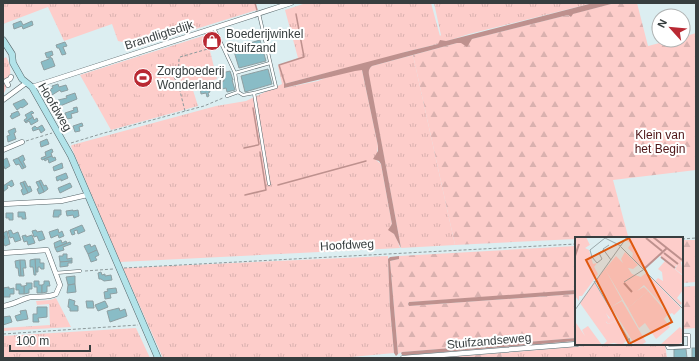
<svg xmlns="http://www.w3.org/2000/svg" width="699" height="361" font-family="Arial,sans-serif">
	<defs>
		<pattern id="grass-tufts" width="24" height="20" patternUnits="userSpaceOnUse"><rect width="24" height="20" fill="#fdcdca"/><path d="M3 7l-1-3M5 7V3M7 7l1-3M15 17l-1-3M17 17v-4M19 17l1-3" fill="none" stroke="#d9b1af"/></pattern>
		<pattern id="forest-firs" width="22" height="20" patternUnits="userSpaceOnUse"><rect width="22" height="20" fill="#fdcdca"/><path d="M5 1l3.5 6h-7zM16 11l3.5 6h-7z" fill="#d9b1af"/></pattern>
	</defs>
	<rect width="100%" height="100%" fill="#dceef1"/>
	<g fill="url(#grass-tufts)" fill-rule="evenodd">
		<path d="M3,3H255L257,10L141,46L118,41L112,24L64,41L48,7L3,24Z"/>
		<path d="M306,3H431L440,36L441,35L434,3H593L469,34L438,44L405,52L362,70L378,146L376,160L381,164L391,219L392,224L390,227L397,239L400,248L120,262L71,146L72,145L216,106L246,101L282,84L278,66L298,58L285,10ZM354,66L318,81L284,88V84Z"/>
		<path d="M206,35L217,79L192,87L198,106L111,130L80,75Z"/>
		<path d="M413,55L455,245L401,248L368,72L369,69L372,66Z"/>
		<path d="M6,57C10,63 11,71 10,77L5,79L4,83L7,86L4,93L3,59Z"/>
		<path d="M388,256L390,308L394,353L341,358H163L123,268Z"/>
		<path d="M56,298L71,327L3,331V328L50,325L49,304L37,305L36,301L50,300Z"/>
		<path d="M136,328L150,358H3V336Z"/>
		<path d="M608,344H665L667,358H502L501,353Z"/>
	</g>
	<g fill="url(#forest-firs)">
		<path d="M615,3H637L648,46L671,40H683V37L696,33V170L613,180L628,236L576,238V239L455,245L413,55L457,43L469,42L472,39L568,15L571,17L572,14Z"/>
		<path d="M682,240H696V282L682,283Z"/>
		<path d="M576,246V290L523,295L409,302L408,304L409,306L576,294V338L402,352L398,354L390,261L399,259V256Z"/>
		<path d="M696,286V328L682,329V287Z"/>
		<path d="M501,353L502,358H436Z"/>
	</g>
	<g fill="#fdcdca">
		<path d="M204,54L208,69L184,74L182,59Z"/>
		<path d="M150,61L158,90L137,96L128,66Z"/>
	</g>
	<g fill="#be918e">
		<path d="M593,3H615L573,14L571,17L568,15L472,39L467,47L461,43H457L372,66C367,70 369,74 370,80L401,248L394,234L388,230L392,224L391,219L381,164L379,161L373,159L378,151V146L362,70L355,71L284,88V84L405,52L438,44L440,40L446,41Z"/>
		<path d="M399,256V259L390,261L398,354L396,356L394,353L390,308L388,259L390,257Z"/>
		<path d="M576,290V294L409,306L408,304L409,302Z"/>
		<path d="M576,338V341L407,355H402L401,353L402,352Z"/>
	</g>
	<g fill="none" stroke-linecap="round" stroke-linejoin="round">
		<g stroke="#be918e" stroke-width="1.5">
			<path d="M255,3L257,10"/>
			<path d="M285,84L279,65L304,57L296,14"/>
			<path d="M244,148L258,145L259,144L253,108"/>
			<path d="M278,185L366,161"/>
			<path d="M245,195L266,190L260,152"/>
		</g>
	</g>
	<g fill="#89bcc6" stroke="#8e9fa2">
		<path d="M21,21L23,25L32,21L33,25L23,29L22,26L14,29L13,24Z"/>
		<path d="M260,40L266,61L239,68L233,48Z"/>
		<path d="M65,42L67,46L63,47L66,54L62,55L59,48H57L56,45Z"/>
		<path d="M52,51L53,55L50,56L51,58H52L55,66L44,70L41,62L49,59V57L47,58L45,53Z"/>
		<path d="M268,69L272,84L245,92L241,76Z"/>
		<path d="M230,71L233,80H232L235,90L227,92L226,88L218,90L216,83L224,81L222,73Z"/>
		<path d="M58,84L59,87L66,85L68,90L61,92L60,90L52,95L50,89L53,88L52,86Z"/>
		<path d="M208,85L210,92L208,93L209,96L207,97L206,93L201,94L200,87Z"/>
		<path d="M75,93L77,99L60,106L58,100L67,98L66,96Z"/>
		<path d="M24,99L28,104L22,108L21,107L17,110L13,104Z"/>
		<path d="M77,107L78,112L71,114L72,118L67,119L65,113L74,110L73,108Z"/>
		<path d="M18,111L20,115L12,119L10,116L12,115L11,114Z"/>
		<path d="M32,111L34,113L31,114L33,117L25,122L24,120L27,118L25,115Z"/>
		<path d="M33,117L34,120L37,118L38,121L31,125L29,121L26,123L25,122Z"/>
		<path d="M82,123L83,126L79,127L80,131L75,132L73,126Z"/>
		<path d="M42,125L45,130L41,133L39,129L33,131L32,128L35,126L37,128Z"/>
		<path d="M15,128L16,132L14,133L16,139L8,142L7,136L10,135L8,131Z"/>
		<path d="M47,139L49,144L41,147L40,142Z"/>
		<path d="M52,149L53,152L51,153L52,156L42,160L41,158L46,156L45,152Z"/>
		<path d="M23,155L25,160L23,161L26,167L24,168L18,158Z"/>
		<path d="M52,156L53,158L55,157L56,160L49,163L48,159L45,161L44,159Z"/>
		<path d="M7,158L10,166L5,169L4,166L3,167V160Z"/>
		<path d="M18,158L24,168L22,169L19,164L16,165L13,160Z"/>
		<path d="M62,163L63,168L54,171L53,167Z"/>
		<path d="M66,173L68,178L61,181V179L57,181L56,177Z"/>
		<path d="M12,180L14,185L11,187L9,185L7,186L8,188L3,192V186Z"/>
		<path d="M41,180L44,186L46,185L48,189L44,192L39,181Z"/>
		<path d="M25,181L28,187L30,186L32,191L28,193L23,182Z"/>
		<path d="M39,181L44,192L39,194L37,189L39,188L36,182Z"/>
		<path d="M23,182L28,193L23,195L21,190L23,189L20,183Z"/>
		<path d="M70,183L72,187L60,193L58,188Z"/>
		<path d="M54,210H61V215H59V217H53Z"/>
		<path d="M73,210V211L78,210L79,216L74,218L73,215L67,216L66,211Z"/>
		<path d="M18,212H25L26,219H22V217H18Z"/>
		<path d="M6,213H13V220H9V218H6Z"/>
		<path d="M82,225L85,231L78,234L77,230L74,231L75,234L72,235L70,230Z"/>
		<path d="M58,229L59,233L62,231L64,236L59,238L58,235L51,238L49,232Z"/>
		<path d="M11,230L13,234L18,232L21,240L15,242L13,237L10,238L8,231Z"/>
		<path d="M36,230L37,232L42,231L45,239L39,241L37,236L34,237L32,231Z"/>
		<path d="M7,231L10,244L5,246L3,242V238H5L3,233Z"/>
		<path d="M26,235V237L32,235L35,243L28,245L27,241L24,242L22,236Z"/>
		<path d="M61,240L62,243L66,241L67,243L55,248L54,243Z"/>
		<path d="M70,242L71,244L63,247L64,250L57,252L55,248Z"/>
		<path d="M90,244L91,247L95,245L97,250L88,254L84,246Z"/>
		<path d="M97,250L99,255L95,257L97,260L91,262L88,254Z"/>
		<path d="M63,254H67V259L72,258V261L60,262L59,256H63Z"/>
		<path d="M35,259H40V263H44V269H41L40,267H38V272H36Z"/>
		<path d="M35,259L36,275H34L33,267H30V260Z"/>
		<path d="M20,260L21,276H19L18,268H16L15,261Z"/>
		<path d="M20,260H25L26,268H23L24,276H21Z"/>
		<path d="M72,261V263H68V266L60,267V262Z"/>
		<path d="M101,272L102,275L105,274V276L111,275L112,280L104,281L101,279H99L98,273Z"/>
		<path d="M75,276V284L68,285L66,277Z"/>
		<path d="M34,281H39V285H42V293H37V287H34Z"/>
		<path d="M44,281H49L50,286H47V292L42,293V285L44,284Z"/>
		<path d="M26,283H32V289H29V293L24,294V286L27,285Z"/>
		<path d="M16,284H21V286H24V294H19V290H16Z"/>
		<path d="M75,284L76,292L67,293L68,285Z"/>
		<path d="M9,287V289L14,288V294H10V297H3V288Z"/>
		<path d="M116,288L117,293L110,294L111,298L105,299L104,292L108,291L107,289Z"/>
		<path d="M69,299L75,301L74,305L78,306V311H70V308L68,307Z"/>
		<path d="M86,301H93L94,308H87Z"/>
		<path d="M105,301L108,307L98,311L95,305Z"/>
		<path d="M37,307H47V317L38,318L39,322H33V314H37Z"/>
		<path d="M119,308L120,311L125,309L127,316L110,322L107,311Z"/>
		<path d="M26,310L28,319L17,321L15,316L21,314L20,311Z"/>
		<path d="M10,316L12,322L3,325V317Z"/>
		<rect x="692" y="348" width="4" height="10"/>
		<path d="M674,349H686L687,358H674Z"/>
	</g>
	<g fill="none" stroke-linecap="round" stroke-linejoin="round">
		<g stroke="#556468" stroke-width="3.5">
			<g id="lane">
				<path d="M259,14L276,87L254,93L269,184"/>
				<path d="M214,28L235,73"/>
				<path d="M238,92L243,95L254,93"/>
				<path d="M227,96L238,92L235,73L270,63"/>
				<path d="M55,273L80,271"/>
				<path d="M666,344L668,348L689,347V335H682"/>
			</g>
		</g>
		<g stroke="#556468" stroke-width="5.5">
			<g id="street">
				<path d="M8,85L6,81L10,79L11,77"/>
				<path d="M32,87L291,3"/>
				<path d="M3,100L26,83"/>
				<path d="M3,150L22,142"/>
				<path d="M3,204L61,201L87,195"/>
				<path d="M3,253L47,250L60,285L56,294C48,298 40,296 31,297C21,299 13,305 3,306"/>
				<path d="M403,358L577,344"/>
			</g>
		</g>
		<g stroke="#556468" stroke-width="7">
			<path id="secondary" d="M3,40L12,54L13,63L22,79L32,87L71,156L158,358"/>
		</g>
		<g stroke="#8c999b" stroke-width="1" stroke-dasharray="3 2" stroke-linecap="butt">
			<path d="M165,66L178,83"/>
			<path d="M185,111L178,83L179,59L180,57L218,46"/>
			<path d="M26,141L52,133"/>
			<path d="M71,143L104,133L204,106L223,98"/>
			<path d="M682,239L696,238"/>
			<path d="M124,268L576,244"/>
			<path d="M85,271L113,269"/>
			<path d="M3,334L138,325"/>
		</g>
		<use href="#lane" stroke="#fff" stroke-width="2.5"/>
		<use href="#street" stroke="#fff" stroke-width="4.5"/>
		<use href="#secondary" stroke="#b2e3e9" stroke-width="6"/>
	</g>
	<defs>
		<g id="shop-disc" transform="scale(1)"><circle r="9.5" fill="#b92933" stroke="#fff"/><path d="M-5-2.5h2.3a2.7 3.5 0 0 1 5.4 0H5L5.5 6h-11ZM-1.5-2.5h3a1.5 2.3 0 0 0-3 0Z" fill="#fff"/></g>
		<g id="stadium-disc" transform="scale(1)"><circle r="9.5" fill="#b92933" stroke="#fff"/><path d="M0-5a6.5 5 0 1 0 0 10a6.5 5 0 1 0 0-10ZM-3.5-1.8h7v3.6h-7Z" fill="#fff"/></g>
	</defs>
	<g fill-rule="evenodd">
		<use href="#shop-disc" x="212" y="41"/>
		<use href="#stadium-disc" x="143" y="78"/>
	</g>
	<g text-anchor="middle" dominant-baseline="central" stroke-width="4" stroke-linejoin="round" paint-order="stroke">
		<g font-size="12" fill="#373e3f" stroke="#fff" text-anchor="start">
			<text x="226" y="34">Boederijwinkel<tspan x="226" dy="14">Stuifzand</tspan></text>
			<text x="157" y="71">Zorgboederij<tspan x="157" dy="14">Wonderland</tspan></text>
		</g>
		<g font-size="12" fill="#373e3f" stroke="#fff">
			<text transform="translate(159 35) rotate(-18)">Brandligtsdijk</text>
			<text transform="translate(55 107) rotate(59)">Hoofdweg</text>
			<text transform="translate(347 245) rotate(-3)">Hoofdweg</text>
			<text transform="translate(489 341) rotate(-5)">Stuifzandseweg</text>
		</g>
		<g font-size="12" fill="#4e1517" stroke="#fff">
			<text x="660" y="135">Klein van<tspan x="660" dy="14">het Begin</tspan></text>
		</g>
	</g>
	<g transform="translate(575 237)">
		<rect width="108" height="108" fill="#dceef1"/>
		<path d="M0,0H11L15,8L21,4L23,7L21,4L10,11L14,13L18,27L22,26L19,30L13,19L23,37L7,59H4V64L0,59ZM53,0H108V25H106L108,38L100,32L103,27L100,30L84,18L69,32L57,21L58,16L53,11L56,7L51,3ZM50,15L63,28L58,32L53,31L57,37L66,40L71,36L106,71L99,78L97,76L95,77L69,48L62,54L69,50L73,54L53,71L30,32L41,19L48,26L46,22ZM90,24L108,39V53L102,61L107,66L105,68L80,44L83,41L88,44L87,35L83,32ZM30,32L47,63L36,70L20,44ZM19,45L34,69L31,76L34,82L31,85L33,87L43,83L54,101L47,108L39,106L28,108L32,104L5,66ZM1,86L10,99L7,93L13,89L27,108H0Z" fill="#fdcdca"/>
		<path d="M73,54L93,77L89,82L95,90L81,102L70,86L64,91L53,71ZM47,64L71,105L66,108H60L36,70ZM34,69L43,83L33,87L31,84L35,81L28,73ZM105,90L108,94V105L102,108H85Z" fill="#fdcdca"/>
		<path fill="none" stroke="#be918e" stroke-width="2" d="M78,0L107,23M71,1L87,14M89,16L103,27M0,19L4,7M86,20L100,31M69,32L92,11M49,46L57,55"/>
		<path fill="none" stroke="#9aa8aa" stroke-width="1" d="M34,8L28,12L36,23M46,10L108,72M24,16L27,22L22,26L17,20L29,13M17,20L15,13L30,1L46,9M19,44L55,105L54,101M49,45L68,33M0,73L52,0"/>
		<path fill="#df580f" fill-opacity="0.15" stroke="#df580f" stroke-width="2" d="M54,1L97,85L54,107L11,23Z"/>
		<rect width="108" height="108" fill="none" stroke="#373e3f" stroke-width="2"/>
	</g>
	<rect width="699" height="361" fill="none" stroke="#373e3f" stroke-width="8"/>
	<g transform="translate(671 28) rotate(297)"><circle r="19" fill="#ffffff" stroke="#afb2b2"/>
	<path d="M0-3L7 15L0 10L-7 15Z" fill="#b92933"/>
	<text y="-6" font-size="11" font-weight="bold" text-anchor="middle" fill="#373e3f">N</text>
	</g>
	<path d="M10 345v6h80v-6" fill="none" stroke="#373e3f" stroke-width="2"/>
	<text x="16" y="345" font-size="12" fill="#373e3f" stroke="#ffffff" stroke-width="3" paint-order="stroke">100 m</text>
</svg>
